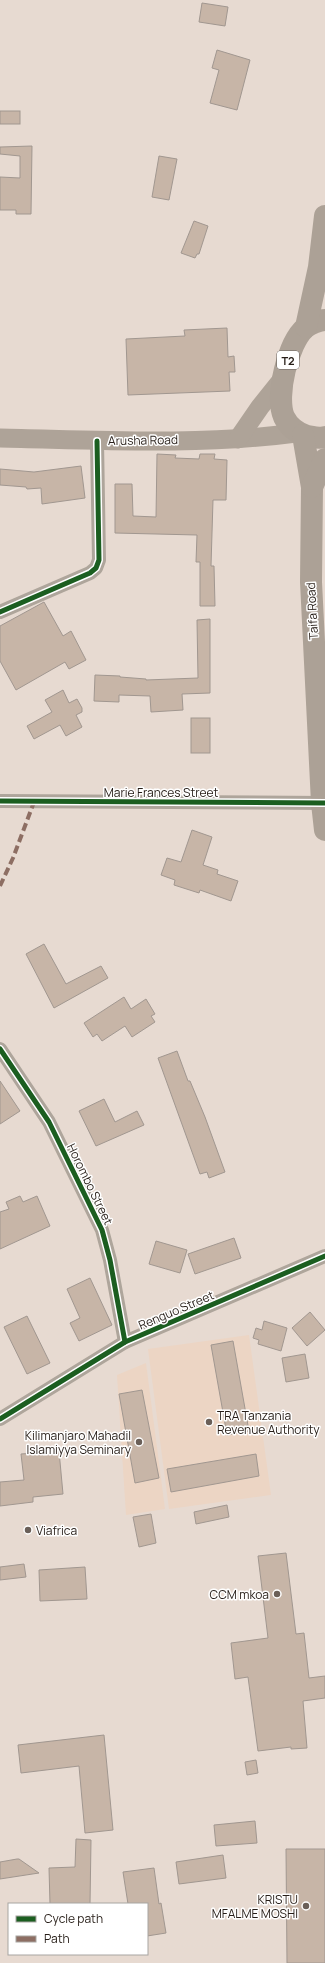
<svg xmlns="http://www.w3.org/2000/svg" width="325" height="1963" font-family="Manrope,sans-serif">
	<rect width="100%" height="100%" fill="#e7dad1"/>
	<g fill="#ecd5c4">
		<path d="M249,1335L271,1495L169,1509L148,1349Z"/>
		<path d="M146,1363L165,1509L126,1515L117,1375Z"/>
	</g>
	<g fill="#c7b5a7" stroke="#a19790">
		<path d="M202,3L228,7L225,26L199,22Z"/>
		<path d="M217,50L250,60L237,110L210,103L219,70L212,68Z"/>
		<rect x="0" y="111" width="20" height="13"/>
		<path d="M32,146L31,214H16V210H0V177L20,178V156L0,154V147Z"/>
		<path d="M159,156L177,159L169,200L152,197Z"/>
		<path d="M194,221L208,226L199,254H197L195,258L181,253Z"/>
		<path d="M227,328L228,357L234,356L235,372H229L230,391L128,395L126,339L185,336L184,330Z"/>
		<path d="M157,454L176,455L175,458L199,459L200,454H215L214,459L227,460L226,500H213L211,566H214L215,606H200V562H196L197,535L115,533V484H132L133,516L156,517Z"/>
		<path d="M81,466L85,498L42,504L41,488L27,489L26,487L0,485V469L34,472Z"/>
		<path d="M44,602L63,636L71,631L86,660L69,669L65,662L16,690L0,661V626Z"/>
		<path d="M210,619V693L182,694L183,710L151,712L150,696L119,695V702L94,701L95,675L120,676V677L146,679V680L198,678L197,620Z"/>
		<path d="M63,690L69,703L77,699L82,708V712L76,715L82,727L66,736L60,725L34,739L27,726L52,712L45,700Z"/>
		<rect x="191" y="718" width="19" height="35"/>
		<path d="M192,830L212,837L203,865L218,870L217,874L238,881L231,901L200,890L199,893L174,885L175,880L161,875L167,858L181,862Z"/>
		<path d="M44,944L66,984L101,966L108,978L54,1008L26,954Z"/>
		<path d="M124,997L131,1009L146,999L155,1014L151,1016L155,1022L132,1037L125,1026L102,1041L97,1034L93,1037L84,1023Z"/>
		<path d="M177,1051L188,1081H190L205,1117L225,1172L209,1178L207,1172L200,1174L158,1058Z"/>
		<path d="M0,1081L20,1111L0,1124Z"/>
		<path d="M104,1099L115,1122L137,1111L144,1125L96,1146L79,1111Z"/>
		<path d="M20,1196L23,1202L37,1196L50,1226L0,1249V1212L9,1209L6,1202Z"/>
		<path d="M234,1238L241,1258L195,1274L188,1254Z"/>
		<path d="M156,1241L187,1250L180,1273L149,1264Z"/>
		<path d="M90,1278L112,1325L79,1341L70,1323L80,1318L67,1289Z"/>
		<path d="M310,1312L325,1330L307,1346L292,1328Z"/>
		<path d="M27,1316L50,1363L27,1374L4,1327Z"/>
		<path d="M264,1321L287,1328L281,1351L258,1344L259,1340L253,1338L256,1328L262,1330Z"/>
		<path d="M233,1341L249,1431L227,1435L211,1345Z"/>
		<path d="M305,1354L309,1378L286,1382L282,1358Z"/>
		<path d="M142,1390L159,1478L135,1483L119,1394Z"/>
		<path d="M59,1451L63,1494L33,1497V1502L0,1506V1482L24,1480L21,1454Z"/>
		<path d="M256,1454L259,1476L171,1492L167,1469Z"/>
		<path d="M227,1505L229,1517L196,1524L194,1512Z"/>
		<path d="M151,1514L156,1543L139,1547L133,1517Z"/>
		<path d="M286,1553L296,1634L304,1633L309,1678L325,1676V1698L303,1701L307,1748L291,1749V1747L258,1751L248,1677L235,1679L231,1643L268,1638L258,1556Z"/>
		<path d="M24,1564L26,1577L0,1580V1567Z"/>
		<path d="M85,1567L87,1599L40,1601L39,1570Z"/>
		<path d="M104,1735L113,1830L85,1833L79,1766L21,1773L18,1745Z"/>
		<path d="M256,1760L258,1773L247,1775L245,1762Z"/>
		<path d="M255,1821L257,1843L216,1846L214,1825Z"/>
		<path d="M76,1839L91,1840L90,1904H50L49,1868L75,1867Z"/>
		<path d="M286,1849H325V1963H287Z"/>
		<path d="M223,1855L226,1878L179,1884L176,1862Z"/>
		<path d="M17,1859H19L39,1873L0,1879V1862Z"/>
		<path d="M154,1868L159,1904L161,1903L166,1933L147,1936V1904H128L123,1872Z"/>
	</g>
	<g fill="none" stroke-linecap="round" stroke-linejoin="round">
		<g stroke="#aea59b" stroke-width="14">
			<path d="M0,612L90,573L96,568L99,560L97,441"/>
			<path d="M0,801L325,803"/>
			<path d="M0,1049L49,1122L102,1230L110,1260L125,1342"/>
			<path d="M0,1419L125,1342L325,1256"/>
		</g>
		<g stroke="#aea398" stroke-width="19">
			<path d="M0,438C98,440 199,446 296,433"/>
			<path d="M238,439L260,407L284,377"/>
		</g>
		<g stroke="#aca196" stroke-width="22">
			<path d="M325,320C320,320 309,324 305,328C288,343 275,396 284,417C289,427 297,433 307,436C314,437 318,439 325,437"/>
			<path d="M306,327L319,267L325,216"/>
			<path d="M303,435L312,487L311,582L322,803L325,830"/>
			<path d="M312,487L325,459"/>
		</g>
		<path stroke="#8d6e63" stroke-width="4" stroke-dasharray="8 4" stroke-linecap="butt" d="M0,886L13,858L34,802"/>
		<g stroke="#fff" stroke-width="8">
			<g id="cycleway">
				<path d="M0,612L90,573L96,568L99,560L97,441"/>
				<path d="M0,801L325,803"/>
				<path d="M0,1049L49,1122L102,1230L110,1260L125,1342"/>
				<path d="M0,1419L125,1342L325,1256"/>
			</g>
		</g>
		<use href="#cycleway" stroke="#1b5e20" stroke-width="5"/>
	</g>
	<g fill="#6a5f58" stroke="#fff" stroke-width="1.5">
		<circle cx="209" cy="1422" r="4"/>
		<circle cx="139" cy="1442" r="4"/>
		<circle cx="28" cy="1530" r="4"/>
		<circle cx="277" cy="1594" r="4"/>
		<circle cx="306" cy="1906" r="4"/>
	</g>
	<g text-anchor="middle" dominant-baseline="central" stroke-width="3" stroke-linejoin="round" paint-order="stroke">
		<rect fill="#fff" stroke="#67615d" stroke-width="1" x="277" y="351" width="22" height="18" rx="3"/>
		<g font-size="11" font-weight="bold" fill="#261d17">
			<text x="288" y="360">T2</text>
		</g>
		<g font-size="12" fill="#261d17" stroke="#fff">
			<text transform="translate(143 440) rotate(-1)">Arusha Road</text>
			<text transform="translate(312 611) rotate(-93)">Taifa Road</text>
			<text x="161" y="792">Marie Frances Street</text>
			<text transform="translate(90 1184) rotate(64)">Horombo Street</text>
			<text transform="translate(176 1310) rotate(-23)">Renguo Street</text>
		</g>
		<g font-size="12" fill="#261d17" stroke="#fff" text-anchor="end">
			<text x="217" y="1415" text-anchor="start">TRA Tanzania<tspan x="217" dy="14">Revenue Authority</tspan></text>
			<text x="131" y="1435">Kilimanjaro Mahadil<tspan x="131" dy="14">Islamiyya Seminary</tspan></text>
			<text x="36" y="1530" text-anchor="start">Viafrica</text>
			<text x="269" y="1594">CCM mkoa</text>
			<text x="298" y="1899">KRISTU<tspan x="298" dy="14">MFALME MOSHI</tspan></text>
		</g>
	</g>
	<rect x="8" y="1903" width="140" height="52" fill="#ffffff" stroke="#a8a5a2"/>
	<rect x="16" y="1916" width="20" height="6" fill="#1b5e20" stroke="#a8a5a2"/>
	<text x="44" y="1923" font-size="12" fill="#261d17">Cycle path</text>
	<rect x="16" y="1936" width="20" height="6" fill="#8d6e63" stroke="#a8a5a2"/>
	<text x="44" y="1943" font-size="12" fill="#261d17">Path</text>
</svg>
